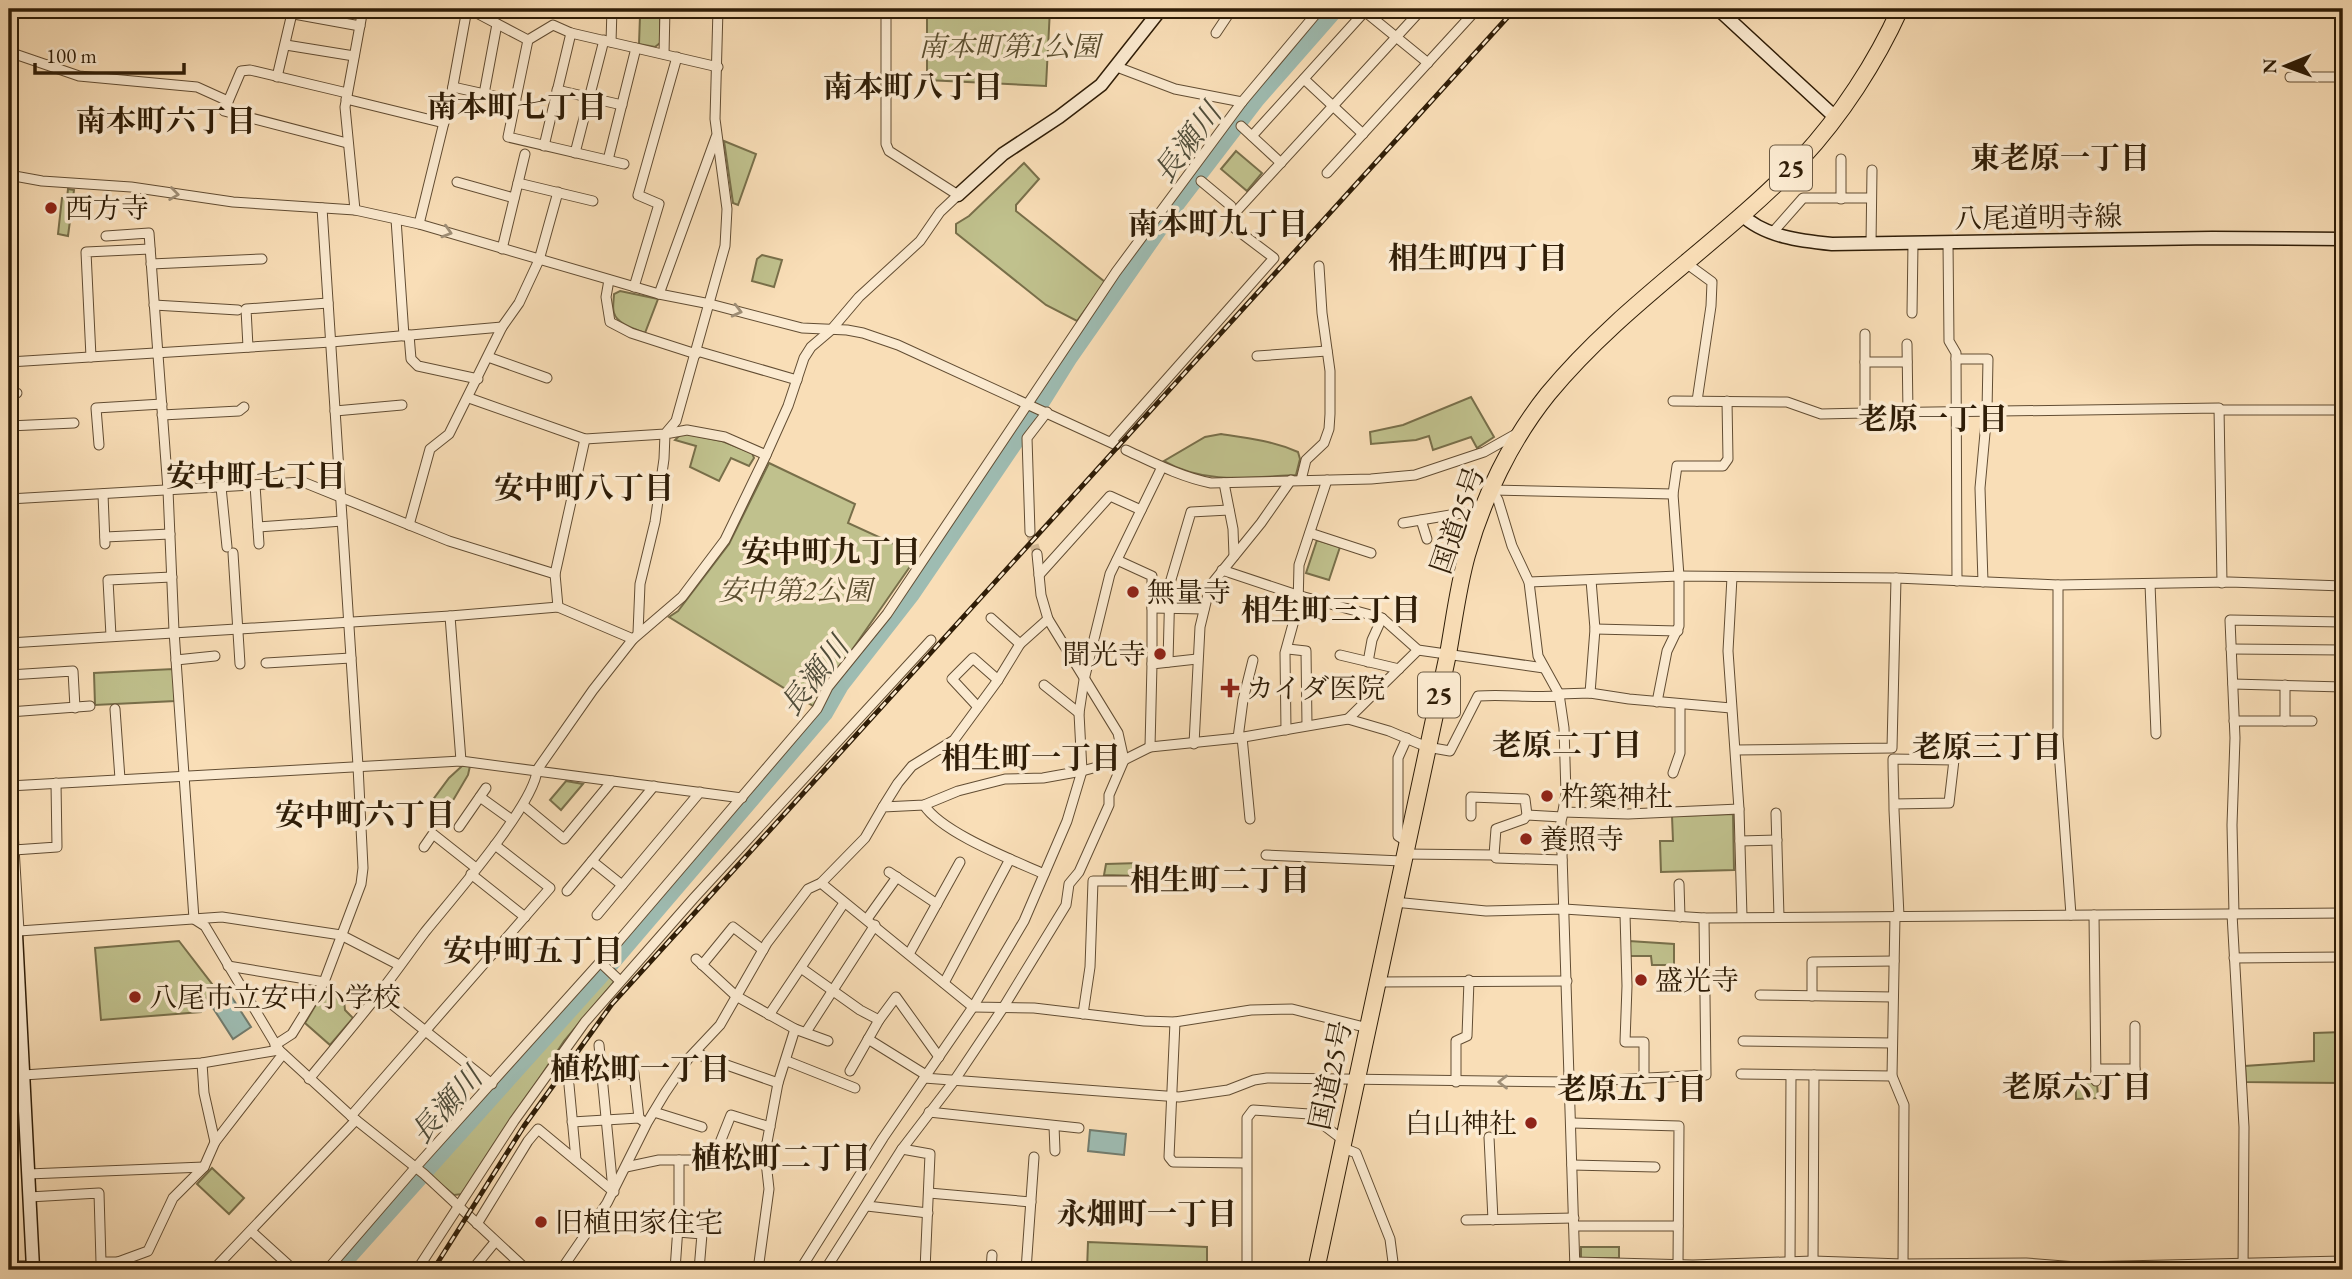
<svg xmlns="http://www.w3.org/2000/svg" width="2352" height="1279" font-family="'EB Garamond','Noto Serif JP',serif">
	<rect width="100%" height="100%" fill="#f9deb7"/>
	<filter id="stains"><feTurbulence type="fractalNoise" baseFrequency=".00286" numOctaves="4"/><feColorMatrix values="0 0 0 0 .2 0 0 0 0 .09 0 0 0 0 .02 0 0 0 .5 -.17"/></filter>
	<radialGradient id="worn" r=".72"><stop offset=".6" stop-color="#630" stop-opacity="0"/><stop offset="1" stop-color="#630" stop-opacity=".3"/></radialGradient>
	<g fill="#c0c18d" stroke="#786f4a" stroke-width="2">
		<path d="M927,9H1050L1046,86L927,80Z"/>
		<path d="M640,16H660V43L655,47L639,44Z"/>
		<path d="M724,141L756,154L738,205L733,203Z"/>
		<path d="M1236,151L1262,173L1247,191L1221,169Z"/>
		<path d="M1024,163L1039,179L1016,205V211L1105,282L1077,321L1046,305L956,233V224L969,216Z"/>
		<path d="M68,189L74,190L68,236L58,234L62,198H67Z"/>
		<path d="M762,255L782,260L774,287L752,281L757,259Z"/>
		<path d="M620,291L658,299L645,333C635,329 617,324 614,313C612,308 614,299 614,294Z"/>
		<path d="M1471,397L1494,437L1477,448L1471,437L1433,450L1429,436L1416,440L1371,444L1370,432L1403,425Z"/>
		<path d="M682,433L722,441L752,453L754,458L749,466L731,458L719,481L690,467L696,446L675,440Z"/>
		<path d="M1221,434C1248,438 1273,441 1298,452L1300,459L1296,475C1251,477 1206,485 1164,461L1205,437Z"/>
		<path d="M769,463L855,504L848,523L918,555L813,706L669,617L678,611L729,544Z"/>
		<path d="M1317,540L1340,547L1329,580L1306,573Z"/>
		<path d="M173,669L175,701L95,705L94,673Z"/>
		<path d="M462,766H470L468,775L445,814L429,805L449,778Z"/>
		<path d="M566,781L583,784L561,810L550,800Z"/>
		<path d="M1733,814L1734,870L1661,872L1660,841H1673L1672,816Z"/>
		<path d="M1139,863L1140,876L1104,875L1106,864Z"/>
		<path d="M179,941L212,984L201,1012L101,1020L95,948Z"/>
		<path d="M1629,941L1674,944V965H1652L1651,956H1629Z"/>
		<path d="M606,973L612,977L614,982L564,1041L463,1194L454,1195L426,1172Z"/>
		<path d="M324,991L344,1000L345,1010L353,1018L330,1045L305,1023Z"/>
		<path d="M2343,1032V1083L2246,1082L2245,1066L2314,1061V1033Z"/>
		<path d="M2097,1082L2098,1098L2076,1099V1083Z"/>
		<path d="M212,1168L244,1198L229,1214L197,1184Z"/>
		<path d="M1088,1242L1207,1247V1270H1087Z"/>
		<rect x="1581" y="1247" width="38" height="11"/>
	</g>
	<g fill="#9ebcb2" stroke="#727c6e" stroke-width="2">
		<path d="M231,996L251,1027L233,1039L213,1008Z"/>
		<path d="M1090,1130L1126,1134L1124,1155L1088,1151Z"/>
	</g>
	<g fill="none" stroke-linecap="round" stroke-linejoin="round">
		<path stroke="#9ebcb2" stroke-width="18" d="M336,1270L603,972L824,713L840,685L911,594L1034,413L1069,357L1175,205L1256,99L1335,9"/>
		<path stroke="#d1b794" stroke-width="9" stroke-dasharray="9 4.5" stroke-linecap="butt" d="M1030,532L1037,554"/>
		<g stroke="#624d33" stroke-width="11">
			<g id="street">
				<path d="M469,9L528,40L553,25L571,33L718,67"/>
				<path d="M1363,10L1428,63"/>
				<path d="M294,14L360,26"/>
				<path d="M1216,33L1232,9"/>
				<path d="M528,40L508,137L624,164"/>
				<path d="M611,42L612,9"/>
				<path d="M286,45L354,56"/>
				<path d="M9,52L79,76L197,87L228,101"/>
				<path d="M664,54L665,9"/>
				<path d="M1117,67L1175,89L1242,102L1320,9"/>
				<path d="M277,77L293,9"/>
				<path d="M2290,77H2343"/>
				<path d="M1304,79L1363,134"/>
				<path d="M453,87L516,101"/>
				<path d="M557,90L622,105"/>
				<path d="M347,93L250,70L241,71L224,111L347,143"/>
				<path d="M484,94L497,24"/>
				<path d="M346,99L444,123"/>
				<path d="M450,102L467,9"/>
				<path d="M1241,126L1281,163"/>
				<path d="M1252,136L1367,9"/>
				<path d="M544,146L571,33"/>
				<path d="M575,153L604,40"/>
				<path d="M1841,159V199"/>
				<path d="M608,160L636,48"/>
				<path d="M1327,173L1477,9"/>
				<path d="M9,175L42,181L131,187L233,202L355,210L419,224L659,294L710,304L802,328L847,330L863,333L898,345L1116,445"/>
				<path d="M457,182L514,198"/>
				<path d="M518,183L593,201"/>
				<path d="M355,210L345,107L363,9"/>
				<path d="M1232,216L1422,9"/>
				<path d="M396,219L404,336"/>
				<path d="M419,224L448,106"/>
				<path d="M1773,232L1803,198H1871"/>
				<path d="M106,236L149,233L168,490L174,631L194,919L205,926L279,1050L351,1116L424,1174L527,1270"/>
				<path d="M1948,243L1949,341L1956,353L1957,581"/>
				<path d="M1871,244L1872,170"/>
				<path d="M502,249L525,154"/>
				<path d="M1686,263L1712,282L1711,306L1697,401"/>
				<path d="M151,264L262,259"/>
				<path d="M609,280L606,297L610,322L631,333L696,354"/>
				<path d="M634,287L659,204L638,195L677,57"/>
				<path d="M659,294L716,137"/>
				<path d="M154,305L238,310"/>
				<path d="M1912,313L1913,244"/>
				<path d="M1865,334V413L2219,408L2222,583"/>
				<path d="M409,335L411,359L418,366L478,379"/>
				<path d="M1907,344L1908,413"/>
				<path d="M248,347L246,309L328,303"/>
				<path d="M697,351L797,380"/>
				<path d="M1257,356L1327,351"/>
				<path d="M91,357L86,252L150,249"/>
				<path d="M488,357L547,378"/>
				<path d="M1956,359H1988L1987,411L1980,488L1983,582"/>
				<path d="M9,362L331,342L502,327"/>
				<path d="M1865,362H1907"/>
				<path d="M9,391L17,393"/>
				<path d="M469,398L585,439L665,434L676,421L725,246L727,209L715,119L718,9"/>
				<path d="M1673,401L1787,402L1821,414L1865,413"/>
				<path d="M2219,410H2343"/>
				<path d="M335,411L402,405"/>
				<path d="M162,415L239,411L244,407"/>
				<path d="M9,426L74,423"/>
				<path d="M1111,442L1274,258L1233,227L1231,206L1201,181"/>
				<path d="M99,445L96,408L162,404"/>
				<path d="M1126,450C1154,463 1181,477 1211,483L1371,479L1415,475L1484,452L1516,434"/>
				<path d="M1301,480L1306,460L1324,443L1329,429L1330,414V371L1322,313L1319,266"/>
				<path d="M1224,483L1233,529L1234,556"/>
				<path d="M255,485L259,544"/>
				<path d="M221,487L227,547"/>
				<path d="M1492,490L1498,500L1512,546L1529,582L1538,656L1559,694L1564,728L1566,794L1561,822L1575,1270"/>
				<path d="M1492,490L1673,494"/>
				<path d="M103,494L105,544"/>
				<path d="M9,499L303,482L449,541L555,574"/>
				<path d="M1421,520L1427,539"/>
				<path d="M1403,523L1462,513L1481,514"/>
				<path d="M303,524L342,521"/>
				<path d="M409,525L430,449L449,434L502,327L519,303L539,260L558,192"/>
				<path d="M258,527L300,524"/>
				<path d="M1030,532L1027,438L1047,412"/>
				<path d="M1310,533L1371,553"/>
				<path d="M105,537L170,534"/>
				<path d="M233,553L240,664"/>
				<path d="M1117,560L1152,576V664"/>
				<path d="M1222,570L1297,595L1382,618L1418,650L1544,668"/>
				<path d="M1039,575L1110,496L1141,510"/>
				<path d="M1732,577L1728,651L1739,809L1742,917"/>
				<path d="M1529,582L1679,576L1896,578L2058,585L2229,582L2343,586"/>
				<path d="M2150,584L2156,734"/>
				<path d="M2058,585V737L2071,915"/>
				<path d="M558,607L555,574L585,439"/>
				<path d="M1152,608L1204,609"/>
				<path d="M450,616L461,761"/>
				<path d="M991,618L1020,644"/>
				<path d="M1595,629L1678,631"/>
				<path d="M638,633L640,584L655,522L664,459L665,434L687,430L725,437L766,455"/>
				<path d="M111,636L108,580L172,577"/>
				<path d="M9,643L450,616L558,607L633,639"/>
				<path d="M1288,649L1306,651L1307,725"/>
				<path d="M2231,649L2343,650"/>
				<path d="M1340,655L1399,669"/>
				<path d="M176,660L215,656"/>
				<path d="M1168,662L1170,583L1191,512L1229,510"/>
				<path d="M1368,662L1372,640L1382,618"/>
				<path d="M266,663L351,658"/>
				<path d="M9,675L73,671L75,708"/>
				<path d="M2233,684L2343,687"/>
				<path d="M1044,685L1079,713"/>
				<path d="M1590,693L1595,629L1591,580"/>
				<path d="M1559,694L1590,693L1629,699L1731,708"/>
				<path d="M1657,702L1667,651L1679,626V576L1673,494L1677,466H1723L1728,459L1727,401"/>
				<path d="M978,707L952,679L973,658L998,680"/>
				<path d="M115,709L120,779"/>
				<path d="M9,712L90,706"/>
				<path d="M1348,719L1418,650"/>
				<path d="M2234,721H2312"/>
				<path d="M2285,721V685"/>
				<path d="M1286,730L1285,653L1298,606L1299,565L1327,480"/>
				<path d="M1242,737L1250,819"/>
				<path d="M1238,738L1243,700L1253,660"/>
				<path d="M1194,744L1200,627L1210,586L1261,523L1291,480"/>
				<path d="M1150,747L1152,664L1197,659"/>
				<path d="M1736,750L1892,748L1896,578"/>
				<path d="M9,764L19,931"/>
				<path d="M1673,773L1680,753V704"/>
				<path d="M9,786L461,761L742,798"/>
				<path d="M480,797L512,820"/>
				<path d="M1894,804L1949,803L1954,760L1893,759C1893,776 1894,793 1894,810L1899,916"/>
				<path d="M523,805L564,839L612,781"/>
				<path d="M924,805C942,833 1013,860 1044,874"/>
				<path d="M883,807L898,783L912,766L954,740L998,680L1020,644L1048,619"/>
				<path d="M1563,812L1628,814L1739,809"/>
				<path d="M1776,813L1779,917"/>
				<path d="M1527,815L1562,817"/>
				<path d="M459,827L486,788"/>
				<path d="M1406,841L1398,836V758L1407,738"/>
				<path d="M1740,841L1777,840"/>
				<path d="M424,847L433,834L476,868"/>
				<path d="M14,850L57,847L56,783"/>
				<path d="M1404,854L1494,855L1496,829L1524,819L1527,815L1525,799L1471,797V816"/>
				<path d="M1266,855L1402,861"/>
				<path d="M1494,855L1496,858L1562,860"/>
				<path d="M592,861L622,885"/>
				<path d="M889,872L937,904"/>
				<path d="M471,874L525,917"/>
				<path d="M821,883L973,1007L1034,1008L1144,1021L1175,1022L1251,1010L1292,1009L1368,1028"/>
				<path d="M1679,884L1680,917"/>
				<path d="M567,891L654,786"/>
				<path d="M1394,902L1486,911L1564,909L1704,918L2343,913"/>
				<path d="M1625,914L1627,986L1625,1042H1644V1078"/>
				<path d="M2232,914L2244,1127L2243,1270"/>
				<path d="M2234,914L2232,825L2235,738L2230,620L2343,622"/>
				<path d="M597,915L700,792"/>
				<path d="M2094,915L2096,1081"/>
				<path d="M1895,916L1892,1076L1904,1105L1903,1264"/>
				<path d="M867,919L897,877"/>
				<path d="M16,934L19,931L222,917L341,935L399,965"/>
				<path d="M909,954L960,862"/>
				<path d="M2234,958L2343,957"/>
				<path d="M696,959L736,996L795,1029L828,1041"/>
				<path d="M600,962L620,981"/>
				<path d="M702,965L733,927L763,950"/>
				<path d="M228,966L324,982"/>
				<path d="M801,968L860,1010L879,1020"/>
				<path d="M1376,982L1567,981"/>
				<path d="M944,983L1010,859"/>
				<path d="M379,994L492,1084"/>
				<path d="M1760,995L1893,997"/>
				<path d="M1812,996V962L1894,961"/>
				<path d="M1083,1014L1090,967L1093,881H1146"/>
				<path d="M769,1015L844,903"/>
				<path d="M1175,1022L1169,1157L1173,1162L1246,1163"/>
				<path d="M2135,1026V1091"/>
				<path d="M806,1032L875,925"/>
				<path d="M868,1039L926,1075"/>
				<path d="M1743,1041L1892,1043"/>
				<path d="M275,1045L292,1034L324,982L361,884L363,868L358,766L322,208"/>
				<path d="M599,1045L613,1190"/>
				<path d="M696,1051L704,1057L778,1083"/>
				<path d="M787,1061L855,1088"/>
				<path d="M202,1063L204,1093L215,1142"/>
				<path d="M2096,1069H2135"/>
				<path d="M850,1071L879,1020L896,997L939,1057"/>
				<path d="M1741,1074L1892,1076"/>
				<path d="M9,1076L202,1063L279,1050"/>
				<path d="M602,1076L634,1073L639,1118"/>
				<path d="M924,1078L1179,1097L1228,1090L1254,1080L1267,1078L1571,1082L1706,1075L1704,918"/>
				<path d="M309,1079C332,1051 355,1024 377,996C394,975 409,953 425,932C450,901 535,804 537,770L593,690L633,639L682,597L725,540L766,455L788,406L804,358L811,347L831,330L859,297L920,241L940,212L958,195L889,151L886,144V9"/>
				<path d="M1456,1082V1041L1467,1036L1469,980"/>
				<path d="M569,1085L576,1160"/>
				<path d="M654,1112L702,1127"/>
				<path d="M929,1112L1079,1128"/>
				<path d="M351,1116L550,888L495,845"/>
				<path d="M572,1122L639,1118L643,1121"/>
				<path d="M1572,1123L1679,1126L1678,1264"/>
				<path d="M1054,1126L1055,1151"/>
				<path d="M1489,1137L1493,1220"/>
				<path d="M1341,1147L1356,1153L1390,1239L1394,1270"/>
				<path d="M902,1149L930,1154L925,1270"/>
				<path d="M713,1160L731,1115L770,1127"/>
				<path d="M1572,1165L1655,1167"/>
				<path d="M626,1167L659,1160H713L765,1153"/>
				<path d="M28,1174L204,1167"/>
				<path d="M929,1193L1031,1202"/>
				<path d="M29,1197L99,1193L101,1262H118"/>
				<path d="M867,1206L928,1213"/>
				<path d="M1466,1220L1574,1218"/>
				<path d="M477,1224L528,1141L538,1129L614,1192"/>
				<path d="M1574,1226H1678"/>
				<path d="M251,1231L294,1270"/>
				<path d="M678,1232L702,1234L699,1270"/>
				<path d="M1813,1261L1814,1075"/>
				<path d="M1575,1262L1693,1265L1813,1261L1903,1264L2026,1263L2077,1267L2343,1261"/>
				<path d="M1790,1262L1791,1075"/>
				<path d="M117,1270L118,1262L148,1251L173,1198L204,1167L215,1142L283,1054"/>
				<path d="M213,1270L356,1120"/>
				<path d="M327,1270L415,1168L611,950L817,709L828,687L887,614L1116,272L1242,102"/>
				<path d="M417,1270L514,1121L585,1022L694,898L931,640"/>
				<path d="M472,1270L495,1242"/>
				<path d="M561,1270L607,1203L647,1123L665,1093L688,1059L720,1025L767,943L808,889L821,883L865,838L883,807L924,805L958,791L1005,779L1043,778L1082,771L1124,760L1150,747L1238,738L1348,719L1389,731L1427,747L1450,751L1478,696C1505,694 1532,698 1560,696"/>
				<path d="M675,1270L679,1212V1160"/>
				<path d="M758,1270L769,1189L765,1153L778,1083L795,1029"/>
				<path d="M800,1270L883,1138L973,1007L1024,921L1067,821L1082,771L1079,713L1084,680L1110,574L1162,467"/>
				<path d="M825,1270L902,1149L954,1081L1003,1008L1066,905L1069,884L1079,872L1109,805V795L1124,760L1118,733L1048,619L1041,595L1037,554"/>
				<path d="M991,1270L992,1255"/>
				<path d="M1026,1270L1034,1157"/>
				<path d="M1247,1270V1118L1253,1110L1309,1114L1343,1140"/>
			</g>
		</g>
		<g stroke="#2f1d07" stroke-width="15">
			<g id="secondary">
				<path d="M1718,9L1835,117"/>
				<path d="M958,195L1003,154L1059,117L1101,85L1161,9"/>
				<path d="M1741,214C1764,237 1802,241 1832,244L2212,238L2343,239"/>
				<path d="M9,934H16L33,1268"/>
				<path d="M9,1268H33L40,1270"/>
			</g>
		</g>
		<g stroke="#2f1d07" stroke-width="18">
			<path id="highway" d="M1316,1270L1448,654C1454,621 1458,587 1467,555C1483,498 1511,440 1548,394C1621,305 1722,242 1801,159C1841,116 1876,62 1900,9"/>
		</g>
		<use href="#street" stroke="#fbead0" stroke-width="9"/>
		<use href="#secondary" stroke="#fbead0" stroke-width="12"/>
		<use href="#highway" stroke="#f9deb7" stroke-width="16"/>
		<g stroke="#2f1d07" stroke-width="5">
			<path id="rail" d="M433,1270L524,1126L612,1004L1515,9"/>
		</g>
		<use href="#rail" stroke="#fbead0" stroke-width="2.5" stroke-dasharray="8" stroke-linecap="butt"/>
	</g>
	<defs><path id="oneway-chevron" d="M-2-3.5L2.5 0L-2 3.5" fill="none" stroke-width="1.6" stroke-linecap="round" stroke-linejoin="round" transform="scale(1.75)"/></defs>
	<g stroke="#9f8e76">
		<use href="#oneway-chevron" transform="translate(174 194) rotate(8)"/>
		<use href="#oneway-chevron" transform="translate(447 232) rotate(17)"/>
		<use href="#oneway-chevron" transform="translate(737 311) rotate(14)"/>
		<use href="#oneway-chevron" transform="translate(1503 1082) rotate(180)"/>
	</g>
	<g fill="#8f2418" stroke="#fbead0" stroke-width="2.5">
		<circle cx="51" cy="208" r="7"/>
		<circle cx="1133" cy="592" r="7"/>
		<circle cx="1160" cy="654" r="7"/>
		<path d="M1226.5 677.5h7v7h7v7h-7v7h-7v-7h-7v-7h7z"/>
		<circle cx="1547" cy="796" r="7"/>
		<circle cx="1526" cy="839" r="7"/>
		<circle cx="1641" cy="980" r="7"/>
		<circle cx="135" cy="997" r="7"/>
		<circle cx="1531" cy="1123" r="7"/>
		<circle cx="541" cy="1222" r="7"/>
	</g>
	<g text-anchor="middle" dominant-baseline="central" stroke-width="7" stroke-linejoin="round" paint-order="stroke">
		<g fill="#fbead0" stroke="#6c5a43" stroke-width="2">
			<rect x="1770" y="145.5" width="42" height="45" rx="5"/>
			<rect x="1418" y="672.5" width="42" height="45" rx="5"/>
		</g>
		<g font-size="26" font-weight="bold" fill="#2f1d07">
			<text x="1791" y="168">25</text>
			<text x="1439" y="695">25</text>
		</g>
		<g font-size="28" font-style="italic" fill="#5a4e2f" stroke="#fbead0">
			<text x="1009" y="46">南本町第1公園</text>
			<text x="795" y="590">安中第2公園</text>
		</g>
		<g font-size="28" fill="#2f1d07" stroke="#fbead0" text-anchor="start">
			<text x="65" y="208">西方寺</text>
			<text x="1147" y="592">無量寺</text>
			<text x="1146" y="654" text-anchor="end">聞光寺</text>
			<text x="1246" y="688">カイダ医院</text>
			<text x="1561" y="796">杵築神社</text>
			<text x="1540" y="839">養照寺</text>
			<text x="1655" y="980">盛光寺</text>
			<text x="149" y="997">八尾市立安中小学校</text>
			<text x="1517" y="1123" text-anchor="end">白山神社</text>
			<text x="555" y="1222">旧植田家住宅</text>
		</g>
		<g font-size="28" fill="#2f1d07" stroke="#fbead0">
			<text transform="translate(2038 217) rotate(-1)">八尾道明寺線</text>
			<text transform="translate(1457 520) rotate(-71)">国道25号</text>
			<text transform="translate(1330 1075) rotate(-78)">国道25号</text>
		</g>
		<g font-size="30" font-weight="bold" fill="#2f1d07" stroke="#fbead0">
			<text x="913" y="86">南本町八丁目</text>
			<text x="517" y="106">南本町七丁目</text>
			<text x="166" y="120">南本町六丁目</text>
			<text x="2060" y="157">東老原一丁目</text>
			<text x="1218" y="223">南本町九丁目</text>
			<text x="1478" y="257">相生町四丁目</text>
			<text x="1933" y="418">老原一丁目</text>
			<text x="256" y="475">安中町七丁目</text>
			<text x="584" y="487">安中町八丁目</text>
			<text x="831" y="551">安中町九丁目</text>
			<text x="1331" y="609">相生町三丁目</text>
			<text x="1567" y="744">老原二丁目</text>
			<text x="1987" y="746">老原三丁目</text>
			<text x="1031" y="757">相生町一丁目</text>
			<text x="365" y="814">安中町六丁目</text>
			<text x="1220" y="879">相生町二丁目</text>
			<text x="533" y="950">安中町五丁目</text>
			<text x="640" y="1068">植松町一丁目</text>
			<text x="2077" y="1086">老原六丁目</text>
			<text x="1632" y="1088">老原五丁目</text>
			<text x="781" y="1157">植松町二丁目</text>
			<text x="1147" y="1213">永畑町一丁目</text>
		</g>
		<g font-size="30" font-style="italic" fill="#504d3a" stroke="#fbead0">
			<text transform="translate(1187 143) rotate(-53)">長瀬川</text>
			<text transform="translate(814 676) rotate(-52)">長瀬川</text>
			<text transform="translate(446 1105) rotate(-48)">長瀬川</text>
		</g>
	</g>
	<rect width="2352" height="1279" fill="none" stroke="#f9deb7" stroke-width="35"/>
	<rect x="10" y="10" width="2331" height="1258" fill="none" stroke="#2f1d07" stroke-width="3.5"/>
	<rect x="18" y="18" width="2317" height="1244" fill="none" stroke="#2f1d07" stroke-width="2"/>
	<g transform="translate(2286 66) rotate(269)" stroke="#fbead0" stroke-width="5" paint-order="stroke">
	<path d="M0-5L12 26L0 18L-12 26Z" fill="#2f1d07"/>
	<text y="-10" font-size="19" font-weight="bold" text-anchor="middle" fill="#2f1d07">N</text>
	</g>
	<path d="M35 63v10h149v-10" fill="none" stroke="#2f1d07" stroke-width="3.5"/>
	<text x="46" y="63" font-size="21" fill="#2f1d07" stroke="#fbead0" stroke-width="5" paint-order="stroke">100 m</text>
	<rect width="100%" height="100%" filter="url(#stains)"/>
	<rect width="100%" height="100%" fill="url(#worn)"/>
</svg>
